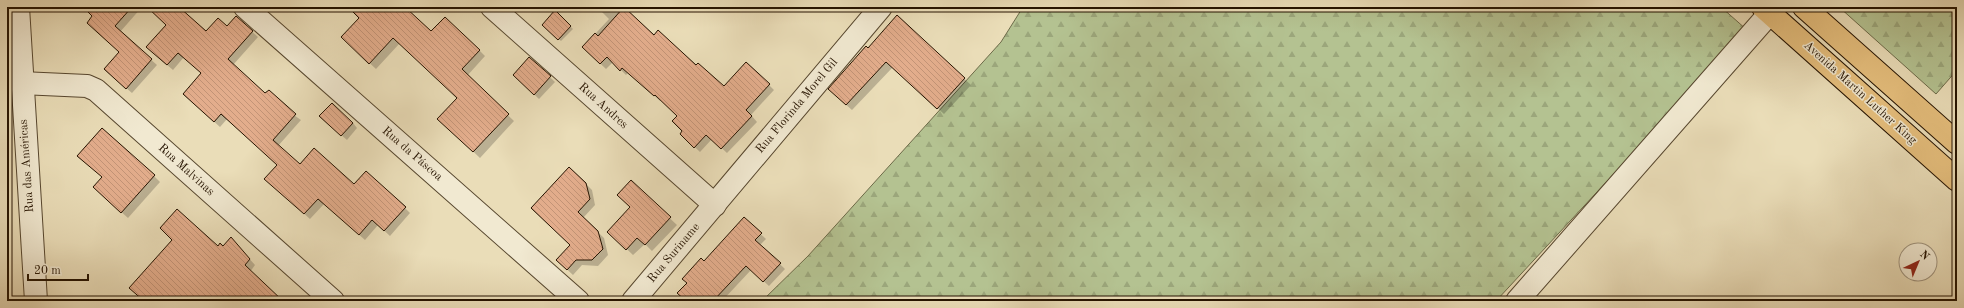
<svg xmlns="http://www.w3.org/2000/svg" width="1964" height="308" font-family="'Old Standard TT',serif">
	<defs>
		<pattern id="forest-firs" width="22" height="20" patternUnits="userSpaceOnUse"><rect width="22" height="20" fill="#b4c291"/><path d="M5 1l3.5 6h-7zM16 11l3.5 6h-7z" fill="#9ba67b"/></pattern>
		<pattern id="building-back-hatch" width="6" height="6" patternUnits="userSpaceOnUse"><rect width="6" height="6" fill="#e3ad8c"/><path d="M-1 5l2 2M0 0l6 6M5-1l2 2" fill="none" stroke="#c39477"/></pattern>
	</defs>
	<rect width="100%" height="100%" fill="#eaddb8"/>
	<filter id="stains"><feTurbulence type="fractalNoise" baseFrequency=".005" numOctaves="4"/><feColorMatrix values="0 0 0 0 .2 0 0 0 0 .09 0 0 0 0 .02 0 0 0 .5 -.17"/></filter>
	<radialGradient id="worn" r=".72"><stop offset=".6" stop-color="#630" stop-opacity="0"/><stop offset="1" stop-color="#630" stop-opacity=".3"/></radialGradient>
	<g fill="url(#forest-firs)" stroke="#6c6a48">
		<path d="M1023,7H1721L1747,30L1496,301H762L808,256L1001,42Z"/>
		<path d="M1839,7H1957V70L1936,94Z"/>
	</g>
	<g fill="#0003">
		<path d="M84,7H142L120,32L157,65L132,93L111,75L120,53L94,16Z"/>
		<path d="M173,7H178L206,32L227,27L236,17L258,37L233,65L265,95L301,120L278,146L300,165L405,208L410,213L390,236L378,225L365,240L324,204L310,219L271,184L278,165L227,119L220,127L190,100L202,74L184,57L173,70L153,53L167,25Z"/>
		<path d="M352,7H412L408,11L431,33L479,50L485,56L467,76L514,121L480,158L445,125L459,98L400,43L376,69L348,43L360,18Z"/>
		<path d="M597,7H623L654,36L724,88L769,85L774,90L751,115L757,122L727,153L712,139L700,152L681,134L683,131L679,116L661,100L660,101L628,73L626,75L613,62L606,69L583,47L609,19Z"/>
		<path d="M555,12L573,29L561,41L543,25Z"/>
		<path d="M897,17L971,85L944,114L893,67L852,110L835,95L868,49Z"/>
		<path d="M530,58L555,82L539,99L514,75Z"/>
		<path d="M325,121L353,123L357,128L347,140Z"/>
		<path d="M154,176L160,182L128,218L100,193L103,178Z"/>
		<path d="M631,182L677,225L652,251L645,244L633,255L609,232L631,208Z"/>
		<path d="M586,184L592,190L595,205L583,218L604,238L608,255L598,266L582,265L573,275L557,260L571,245L538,213Z"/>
		<path d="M744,219L766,239L760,245L785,269L769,286L751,270L722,301H687L704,262Z"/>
		<path d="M236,244L255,265L250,272L282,301H145L218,247Z"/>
	</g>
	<g fill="url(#building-back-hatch)" stroke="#251300">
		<path d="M83,7H132L115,26L152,59L126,89L104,69L119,52L87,23L92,16Z"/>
		<path d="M147,7H179L206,31L218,18L227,26L236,16L253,31L228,59L265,93L269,90L296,114L273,140L300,164L314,148L354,184L366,171L406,207L384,231L372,220L359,235L318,199L304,214L264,179L277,165L221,114L214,122L183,94L201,73L178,53L167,65L146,47L166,25Z"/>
		<path d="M348,7H405L431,31L445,17L480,50L462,69L509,114L473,152L437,119L457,98L393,38L369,64L341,37L359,18Z"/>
		<path d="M624,7L654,35L658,30L696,65L698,63L724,86L746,62L770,84L746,110L752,116L721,149L706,135L694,148L680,134L682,131L672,121L677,116L655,95L654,96L622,68L620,71L607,57L600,64L582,47L595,33L598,36Z"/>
		<path d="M555,10L571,26L558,40L542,25Z"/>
		<path d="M897,15L965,78L937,109L886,62L846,105L828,89L866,46L868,48Z"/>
		<path d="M529,57L551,76L534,95L513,75Z"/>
		<path d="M332,103L353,123L341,136L319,116Z"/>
		<path d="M102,128L155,175L121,213L93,187L102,177L77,156Z"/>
		<path d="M569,167L586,183L590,199L578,212L598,231L603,249L592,260H576L567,270L556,260L570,245L531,208Z"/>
		<path d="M631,180L671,217L645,245L637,238L626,250L607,232L630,207L617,195Z"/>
		<path d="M177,209L218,246L220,243L223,246L231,237L250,259L245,265L283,301H144L129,288L172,240L160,228Z"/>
		<path d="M744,217L762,233L755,240L781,263L763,282L746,266L713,301H686L677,293L687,283L682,279L701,258L704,261Z"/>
	</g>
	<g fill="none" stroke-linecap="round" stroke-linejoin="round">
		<g stroke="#56462e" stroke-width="24">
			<g id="minor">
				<path d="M18,7L36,301"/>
				<path d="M245,7L578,301"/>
				<path d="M492,7L715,205"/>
				<path d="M21,83L87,86L96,90L333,301"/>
				<path d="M633,301L881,7"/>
				<path d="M1517,301L1770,13"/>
			</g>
		</g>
		<g stroke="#251300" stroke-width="24">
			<g id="major">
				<path d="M1763,7L1957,180"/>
				<path d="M1804,7L1957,143"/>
			</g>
		</g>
		<use href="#minor" stroke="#f1e9d1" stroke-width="22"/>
		<use href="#major" stroke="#e5be7c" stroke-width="22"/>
	</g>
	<g text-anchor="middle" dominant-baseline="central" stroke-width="3" stroke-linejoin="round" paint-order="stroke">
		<g font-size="12" fill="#251300" stroke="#f1e9d1">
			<text transform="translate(1860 93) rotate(42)">Avenida Martin Luther King</text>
			<text transform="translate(603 106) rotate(42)">Rua Andres</text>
			<text transform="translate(797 106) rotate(-50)">Rua Florinda Morel Gil</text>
			<text transform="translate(412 154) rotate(41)">Rua da Páscoa</text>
			<text transform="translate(27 166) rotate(-94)">Rua das Américas</text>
			<text transform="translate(186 170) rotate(42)">Rua Malvinas</text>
			<text transform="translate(674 253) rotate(-50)">Rua Suriname</text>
		</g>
	</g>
	<rect width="1964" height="308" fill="none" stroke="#eaddb8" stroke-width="24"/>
	<rect x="8" y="8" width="1948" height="292" fill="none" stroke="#251300" stroke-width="2"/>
	<rect x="12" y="12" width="1940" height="284" fill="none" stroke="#251300"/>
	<g transform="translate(1918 262) rotate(44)"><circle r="19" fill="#f1e9d1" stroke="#9f937d"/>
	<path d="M0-3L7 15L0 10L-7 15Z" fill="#8f2418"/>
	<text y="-6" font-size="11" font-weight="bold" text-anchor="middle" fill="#251300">N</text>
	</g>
	<path d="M28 274v6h60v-6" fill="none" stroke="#251300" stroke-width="2"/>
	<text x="34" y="274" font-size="12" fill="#251300" stroke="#f1e9d1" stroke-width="3" paint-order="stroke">20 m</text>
	<rect width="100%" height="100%" filter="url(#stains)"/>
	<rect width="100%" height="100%" fill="url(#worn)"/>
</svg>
